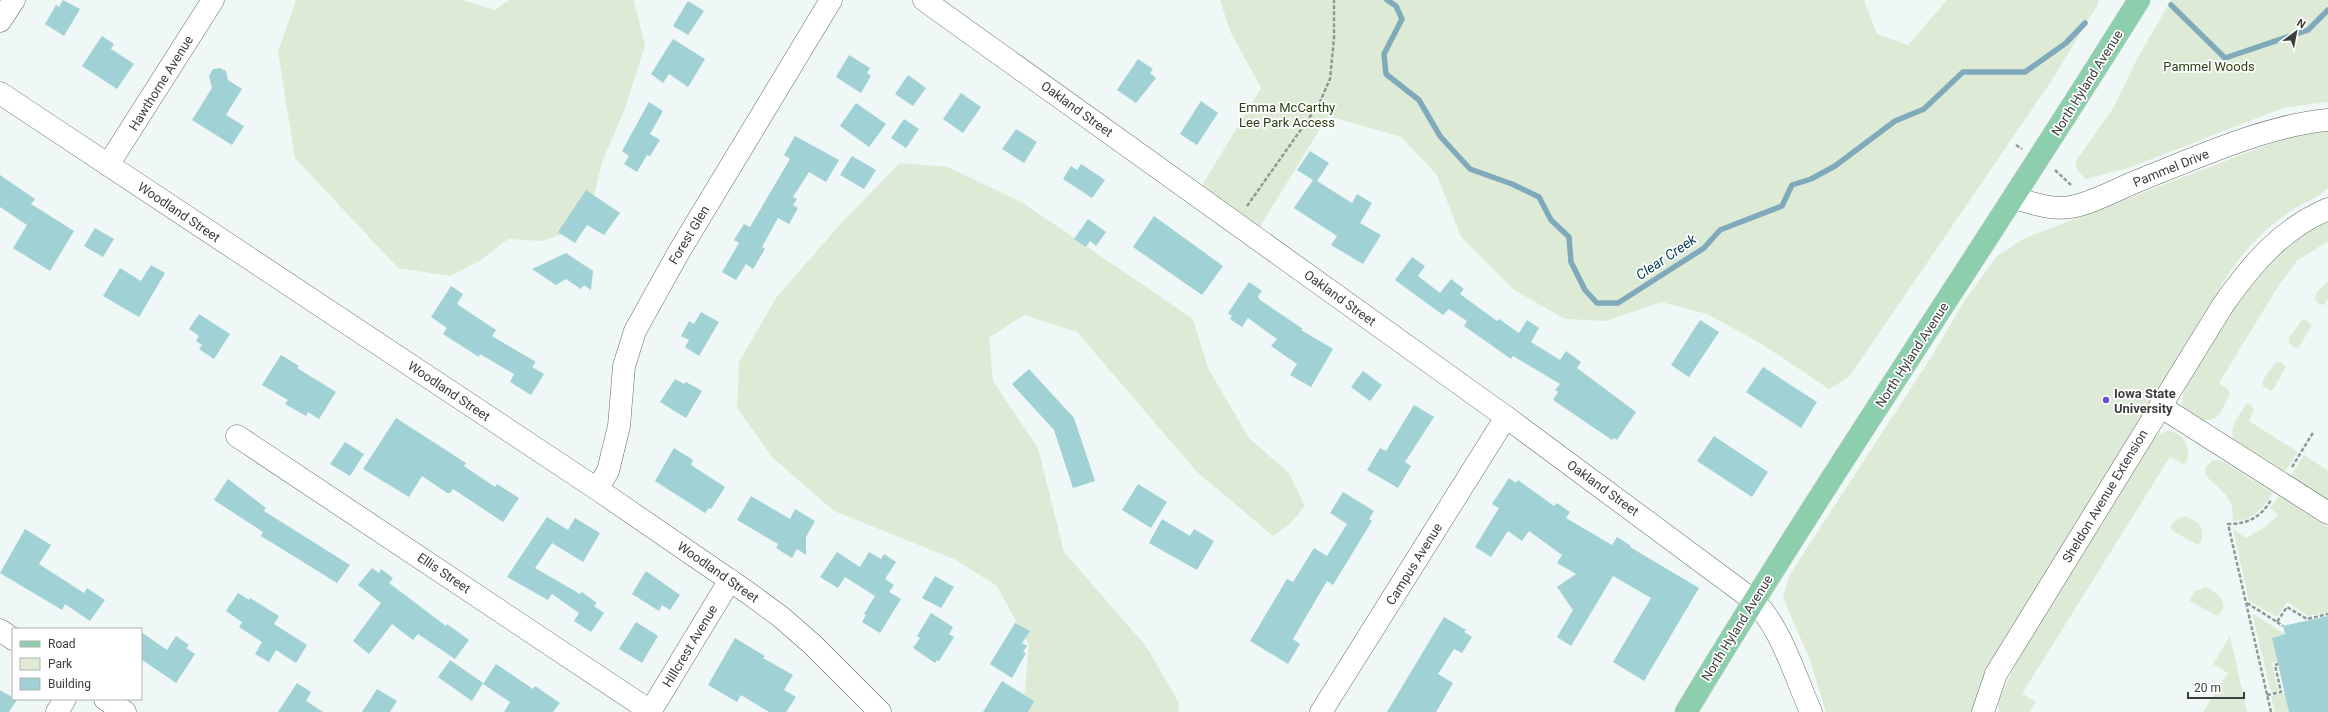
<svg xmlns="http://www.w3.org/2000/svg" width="2328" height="712" font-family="Roboto,sans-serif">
	<rect width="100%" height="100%" fill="#eff8f6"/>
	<g fill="#ddebd6">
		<path d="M296,0H461L495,10L509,0H634L645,46L624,111L602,162L587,226L542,241L508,239L481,260L450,276L398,268L295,158L278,52Z"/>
		<path d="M1220,0H1864L1877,34L1908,45L1947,0H2099L2097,6L2052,80L1849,377L1829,389L1760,343L1707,314L1661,302L1606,321L1565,319L1514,290L1461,237L1437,175L1401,137L1328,116L1259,228L1201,187L1261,88L1230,31Z"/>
		<path d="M2171,0H2328V102L2283,108L2128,168L2086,179L2078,172L2075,162L2114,107L2137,59Z"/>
		<path d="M2328,130V188C2317,199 2302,203 2289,212C2264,229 2244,251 2227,276L2053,562L1980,691L1972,712H1826L1810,660L1783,598L1790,574L1930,359L1963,303L1997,256L2025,238L2178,179L2280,140Z"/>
		<path d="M900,163L948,167L1023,203L1193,319L1208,368L1249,438L1289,473L1305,506L1290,524L1273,536L1196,471L1077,332L1024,315L989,338L993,381L1038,448L1064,552L1146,646L1179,703L1178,712H1018L1024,700L1029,645L997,586L956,560L834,511L772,457L737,408L739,362L776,298L842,222Z"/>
		<path d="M2328,217V241L2297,261L2279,285L2219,383L2228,389L2230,394C2226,400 2223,410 2218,416C2208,425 2184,418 2182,404C2182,396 2185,389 2187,383L2236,301L2279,248Z"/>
		<path d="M2328,281V299L2324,305L2319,304L2315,300L2316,293Z"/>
		<path d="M2302,320H2306L2312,325L2298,349L2289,344V338Z"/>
		<path d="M2276,362H2280L2286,367L2272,391L2263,386V380Z"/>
		<path d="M2250,403L2254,410L2249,421L2298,452L2283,475L2235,443C2227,428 2238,417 2246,405Z"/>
		<path d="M2167,431C2184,432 2192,448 2186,463L2183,464L2170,457L2022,694L2036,702L2030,712H1999L1998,701L2017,661L2149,442L2154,436Z"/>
		<path d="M2304,455L2328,471V503L2289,478Z"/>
		<path d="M2213,460H2221L2273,493C2262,509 2253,521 2233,521L2232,506L2226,495L2205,475L2206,467Z"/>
		<path d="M2279,496L2328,527V612L2308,616L2287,602L2277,617L2249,601L2233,529L2246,538L2265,527L2278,515L2270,508Z"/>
		<path d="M2185,516L2199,523C2203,531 2205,538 2198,545L2171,530C2171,521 2177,519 2185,516Z"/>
		<path d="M2205,587C2217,591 2232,605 2217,616L2190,601L2194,592Z"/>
		<path d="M2252,613L2285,634L2272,638L2277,661L2272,663L2278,691L2271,692Z"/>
		<path d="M2230,636L2247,712H2203L2228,673L2213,664Z"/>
		<path d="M2285,693L2290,712H2275L2271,696Z"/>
	</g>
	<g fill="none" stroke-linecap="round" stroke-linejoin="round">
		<g stroke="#80aabb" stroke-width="5.5">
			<path d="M1387,0L1396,6L1402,19L1384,54L1386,74L1419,100L1440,136L1470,169L1512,184L1539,197L1551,220L1569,237L1571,262L1585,290L1597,303H1618L1704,248L1720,230L1782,206L1792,185L1811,179L1835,166L1895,121L1924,109L1963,72H2025L2066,43L2085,23"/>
			<path d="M2171,5L2225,58L2308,30L2328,10"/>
		</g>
	</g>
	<g fill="#a0d1d5">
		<path d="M63,0L80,9L64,36L45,24L56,5L59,7Z"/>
		<path d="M688,1L704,11L688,35L673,26Z"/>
		<path d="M102,36L114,44L111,49L134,64L117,89L82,66Z"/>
		<path d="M673,39L705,59L688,87L669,74L663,83L651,74Z"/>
		<path d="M849,55L870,68L867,73L871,76L861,93L836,77Z"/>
		<path d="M1138,59L1153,69L1150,73L1156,78L1136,103L1117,90Z"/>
		<path d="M220,68L226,71L228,80L242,89L226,115L244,126L232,145L192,120L212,88L209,76L213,69Z"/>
		<path d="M908,75L926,88L913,106L895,94Z"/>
		<path d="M961,93L981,107L963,133L943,119Z"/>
		<path d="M1201,101L1218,113L1197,145L1180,134Z"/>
		<path d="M649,102L663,111L650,134L660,140L650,156L647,155L637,172L624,164L629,156L622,151Z"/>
		<path d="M856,103L886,124L869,147L840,126Z"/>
		<path d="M904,119L919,129L906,148L891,138Z"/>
		<path d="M1016,129L1037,142L1024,163L1002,149Z"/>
		<path d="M795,136L839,160L826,182L809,172L793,197L797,199L793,205L798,208L789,224L778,218L762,247L765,249L753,269L746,264L736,280L722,272L739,243L734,240L744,224L750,227L790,159L784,155Z"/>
		<path d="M1310,151L1329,163L1317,181L1352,203L1357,194L1372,203L1360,223L1381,235L1363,264L1331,245L1337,236L1294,208L1313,180L1297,170Z"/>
		<path d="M852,156L876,170L864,189L840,175Z"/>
		<path d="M1081,164L1105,180L1092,198L1063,179L1071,166L1077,170Z"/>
		<path d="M0,175L35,199L31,204L74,231L50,271L13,248L27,225L0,207Z"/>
		<path d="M586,190L620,213L604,235L587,225L575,243L558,232Z"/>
		<path d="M1154,216L1223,266L1202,295L1133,247Z"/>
		<path d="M1088,219L1106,232L1096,246L1090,241L1086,247L1074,239Z"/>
		<path d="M95,228L114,239L103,257L84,246Z"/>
		<path d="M566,253L593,271L591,290L584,285L581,289L566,279L556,285L532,269Z"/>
		<path d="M1412,257L1425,266L1418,276L1440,293L1451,279L1464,289L1460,294L1497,321L1499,319L1519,333L1527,320L1539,328L1531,342L1560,360L1566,351L1581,362L1577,368L1636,412L1617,440L1614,438L1612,440L1553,400L1558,392L1555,390L1560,384L1513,356L1511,359L1464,326L1467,321L1449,309L1443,315L1395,280Z"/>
		<path d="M151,265L165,273L139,317L103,296L120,268L141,281Z"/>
		<path d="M1249,282L1262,291L1258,296L1260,300L1303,329L1301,330L1333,349L1311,387L1290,375L1297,364L1271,346L1277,339L1248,318L1242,327L1230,319L1232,316L1228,313Z"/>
		<path d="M451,286L463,294L457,304L496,330L492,336L536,362L532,367L544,374L531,395L510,382L514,374L480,354L479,357L443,334L447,328L431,317Z"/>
		<path d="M701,312L719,322L699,356L685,347L689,340L681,336L689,321L694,324Z"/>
		<path d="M199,314L230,334L214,359L199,349L202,345L196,341L199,336L189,329Z"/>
		<path d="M1700,320L1719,332L1689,377L1671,365Z"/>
		<path d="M281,355L299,366L297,368L336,392L319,419L308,412L306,416L285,404L288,400L262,385Z"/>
		<path d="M1763,367L1817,402L1801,428L1746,392Z"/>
		<path d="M1029,369L1074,418L1095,481L1073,488L1054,430L1012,384Z"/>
		<path d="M1363,371L1382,385L1370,401L1351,387Z"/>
		<path d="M675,379L684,384L686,382L702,391L686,418L660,402Z"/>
		<path d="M1414,405L1434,417L1405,462L1411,466L1398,488L1367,470L1380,448L1386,451Z"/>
		<path d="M396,418L466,463L464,466L495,487L497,484L519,498L503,522L453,489L450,493H447L422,476L409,497L363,469Z"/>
		<path d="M1714,436L1768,472L1752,497L1697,461Z"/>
		<path d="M345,442L364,454L350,476L330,464Z"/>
		<path d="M674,448L693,460L691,465L725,487L711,509L709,508L705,513L655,481Z"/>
		<path d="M1509,478L1516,483L1518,480L1554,506L1557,503L1570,512L1566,518L1612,545L1617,537L1631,546L1630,547L1699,588L1644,681L1613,662L1651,598L1613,576L1571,646L1557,637L1573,610L1557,587L1576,574L1557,563L1562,555L1529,531L1522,541L1508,531L1491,557L1475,547L1499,508L1492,504Z"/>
		<path d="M228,479L266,508L264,511L350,565L337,583L261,536L263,532L214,500Z"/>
		<path d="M1138,484L1167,502L1151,528L1122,510Z"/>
		<path d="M1343,492L1374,511L1369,519L1372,521L1333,585L1327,581L1293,639L1300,644L1288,664L1250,641L1287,579L1293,582L1314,548L1327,556L1347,524L1330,513Z"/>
		<path d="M751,496L790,519L795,509L815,521L806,537V555L797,549L792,558L776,548L778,544L737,520Z"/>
		<path d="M547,517L568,530L575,518L600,533L583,562L552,543L535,568L580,594L582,592L597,603L594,606L604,613L591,632L574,621L579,613L552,594L548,600L507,577Z"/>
		<path d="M1162,519L1190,536L1194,529L1214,541L1197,570L1149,543Z"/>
		<path d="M25,529L51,545L39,564L84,593L87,588L105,600L90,621L65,604L62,610L0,573Z"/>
		<path d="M837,552L860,567L869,552L881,559L884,554L896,562L885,579L894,585L889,592L901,599L880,633L862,622L866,615L864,614L875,596L845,577L838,588L820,577Z"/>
		<path d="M372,568L379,573L381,569L393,578L389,583L446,626L447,624L469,640L455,659L418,634L413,640L392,624L369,654L353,641L381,603L358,585Z"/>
		<path d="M646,571L680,595L670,610L662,605L659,611L632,594Z"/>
		<path d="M935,576L954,587L941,608L922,598Z"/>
		<path d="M238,593L249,600L250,598L279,616L274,624L307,645L296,663L276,650L269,662L255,654L262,642L239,627L242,622L226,611Z"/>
		<path d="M931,613L953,627L949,634L954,637L939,661L937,660L935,663L913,648L920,638L917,636Z"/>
		<path d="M2328,616V712H2289L2272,638L2285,634L2283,626Z"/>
		<path d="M1444,617L1466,630L1464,632L1472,637L1462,653L1454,649L1438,674L1453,683L1436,712H1387Z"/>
		<path d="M636,622L658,636L642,663L619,649Z"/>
		<path d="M1015,623L1030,631L1022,643L1027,646L1023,652L1026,653L1012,678L990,664Z"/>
		<path d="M141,632L167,650L176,636L189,645L186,648L195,654L176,683L141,659Z"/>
		<path d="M735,638L765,656L763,658L793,675L784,690L796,697L786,712H769L741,695L737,702L708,685Z"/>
		<path d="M450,660L483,683L472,701L438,677Z"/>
		<path d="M496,664L533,689L535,686L560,703L553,712H504L510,702L483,684Z"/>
		<path d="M1002,681L1034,701L1028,712H983Z"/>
		<path d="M297,683L311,692L306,701L323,712H278Z"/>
		<path d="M377,689L397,701L390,712H362Z"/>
		<path d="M0,690L17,700L9,712H0Z"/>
	</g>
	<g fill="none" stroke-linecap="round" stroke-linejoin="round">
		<g stroke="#656c6b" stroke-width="23">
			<g id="minor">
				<path d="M924,0L1506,417L1753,600C1781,627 1795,676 1811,712"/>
				<path d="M0,21L14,0"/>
				<path d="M0,93L597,489L747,592L781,617L813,645L880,712"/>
				<path d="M108,165L213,0"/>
				<path d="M2014,198C2032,203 2051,210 2070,207C2088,205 2118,189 2135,182C2193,159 2267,125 2328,120"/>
				<path d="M2160,406L2328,513"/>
				<path d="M237,436L650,711"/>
				<path d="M597,489L608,471L619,426L624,366L635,331L680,250L831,0"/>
				<path d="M0,630L13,639"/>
				<path d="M105,699L125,712"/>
				<path d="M57,712L65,699"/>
				<path d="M650,712L730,580"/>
				<path d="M1321,712L1506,417"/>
				<path d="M1983,712L1996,674L2223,305C2252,264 2281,229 2328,209"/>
			</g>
		</g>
		<g stroke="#d4d5d4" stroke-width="23">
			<path id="major" d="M1686,712C1831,471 1990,239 2139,0"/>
		</g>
		<g stroke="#929896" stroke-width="2.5" stroke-dasharray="4 2" stroke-linecap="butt">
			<path d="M2016,145L2022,149"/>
			<path d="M2055,170L2071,185"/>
			<path d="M1247,206L1319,104L1330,79L1334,38V0"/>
			<path d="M2292,467L2314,431"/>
			<path d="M2247,603L2277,622L2287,607L2307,619L2328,614"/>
			<path d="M2277,622L2283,626"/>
			<path d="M2267,695L2281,692L2275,665L2278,664"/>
			<path d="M2271,712L2228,524C2248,524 2261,517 2271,500"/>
		</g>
		<use href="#minor" stroke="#fff" stroke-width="22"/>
		<use href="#major" stroke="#8dceac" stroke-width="22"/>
	</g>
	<circle fill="#6f4dc6" stroke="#fff" stroke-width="1.5" cx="2106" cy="400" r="4"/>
	<g text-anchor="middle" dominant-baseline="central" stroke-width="3.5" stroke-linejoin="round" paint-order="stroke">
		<g font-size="13" fill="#274414" stroke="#fff">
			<text x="2209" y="66">Pammel Woods</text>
			<text x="1287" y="107">Emma McCarthy<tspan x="1287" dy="15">Lee Park Access</tspan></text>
		</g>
		<g font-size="13" fill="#3b3e3d" stroke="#fff">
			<text transform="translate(161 83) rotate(-58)">Hawthorne Avenue</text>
			<text transform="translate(2087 83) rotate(-58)">North Hyland Avenue</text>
			<text transform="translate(1077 109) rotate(36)">Oakland Street</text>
			<text transform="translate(2171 168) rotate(-22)">Pammel Drive</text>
			<text transform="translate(179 212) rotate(34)">Woodland Street</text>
			<text transform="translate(689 235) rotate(-59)">Forest Glen</text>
			<text transform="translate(1340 298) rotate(36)">Oakland Street</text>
			<text transform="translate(1912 355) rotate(-57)">North Hyland Avenue</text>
			<text transform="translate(449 391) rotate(34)">Woodland Street</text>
			<text transform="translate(1603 488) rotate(36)">Oakland Street</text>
			<text transform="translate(2105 496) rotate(-59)">Sheldon Avenue Extension</text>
			<text transform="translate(1414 564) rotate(-58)">Campus Avenue</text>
			<text transform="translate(718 572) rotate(35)">Woodland Street</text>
			<text transform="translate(444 573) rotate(34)">Ellis Street</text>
			<text transform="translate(1737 628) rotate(-58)">North Hyland Avenue</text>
			<text transform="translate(690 646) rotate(-59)">Hillcrest Avenue</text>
		</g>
		<g font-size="13" font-weight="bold" fill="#3b3e3d" stroke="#fff" text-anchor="start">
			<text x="2114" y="393">Iowa State<tspan x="2114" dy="15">University</tspan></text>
		</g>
		<g font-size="14" font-style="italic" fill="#003e51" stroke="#fff">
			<text transform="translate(1666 257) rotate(-34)">Clear Creek</text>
		</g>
	</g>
	<rect x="12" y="628" width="130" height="72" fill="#ffffff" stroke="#b1b2b1"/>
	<rect x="20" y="641" width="20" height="6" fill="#8dceac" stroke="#b1b2b1"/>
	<text x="48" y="648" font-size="12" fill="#3b3e3d">Road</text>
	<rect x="20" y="658" width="20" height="12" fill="#ddebd6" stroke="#b1b2b1"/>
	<text x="48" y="668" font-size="12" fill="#3b3e3d">Park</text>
	<rect x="20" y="678" width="20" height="12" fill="#a0d1d5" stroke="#b1b2b1"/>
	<text x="48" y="688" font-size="12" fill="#3b3e3d">Building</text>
	<g transform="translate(2296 32) rotate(32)" stroke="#ffffff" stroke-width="3" paint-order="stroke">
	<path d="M0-3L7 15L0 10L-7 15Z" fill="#3b3e3d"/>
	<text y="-6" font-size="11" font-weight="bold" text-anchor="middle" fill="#3b3e3d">N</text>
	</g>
	<path d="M2188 692v6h56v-6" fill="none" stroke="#3b3e3d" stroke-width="2"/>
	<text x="2194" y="692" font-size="12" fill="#3b3e3d" stroke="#ffffff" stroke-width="3" paint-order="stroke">20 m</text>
</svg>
